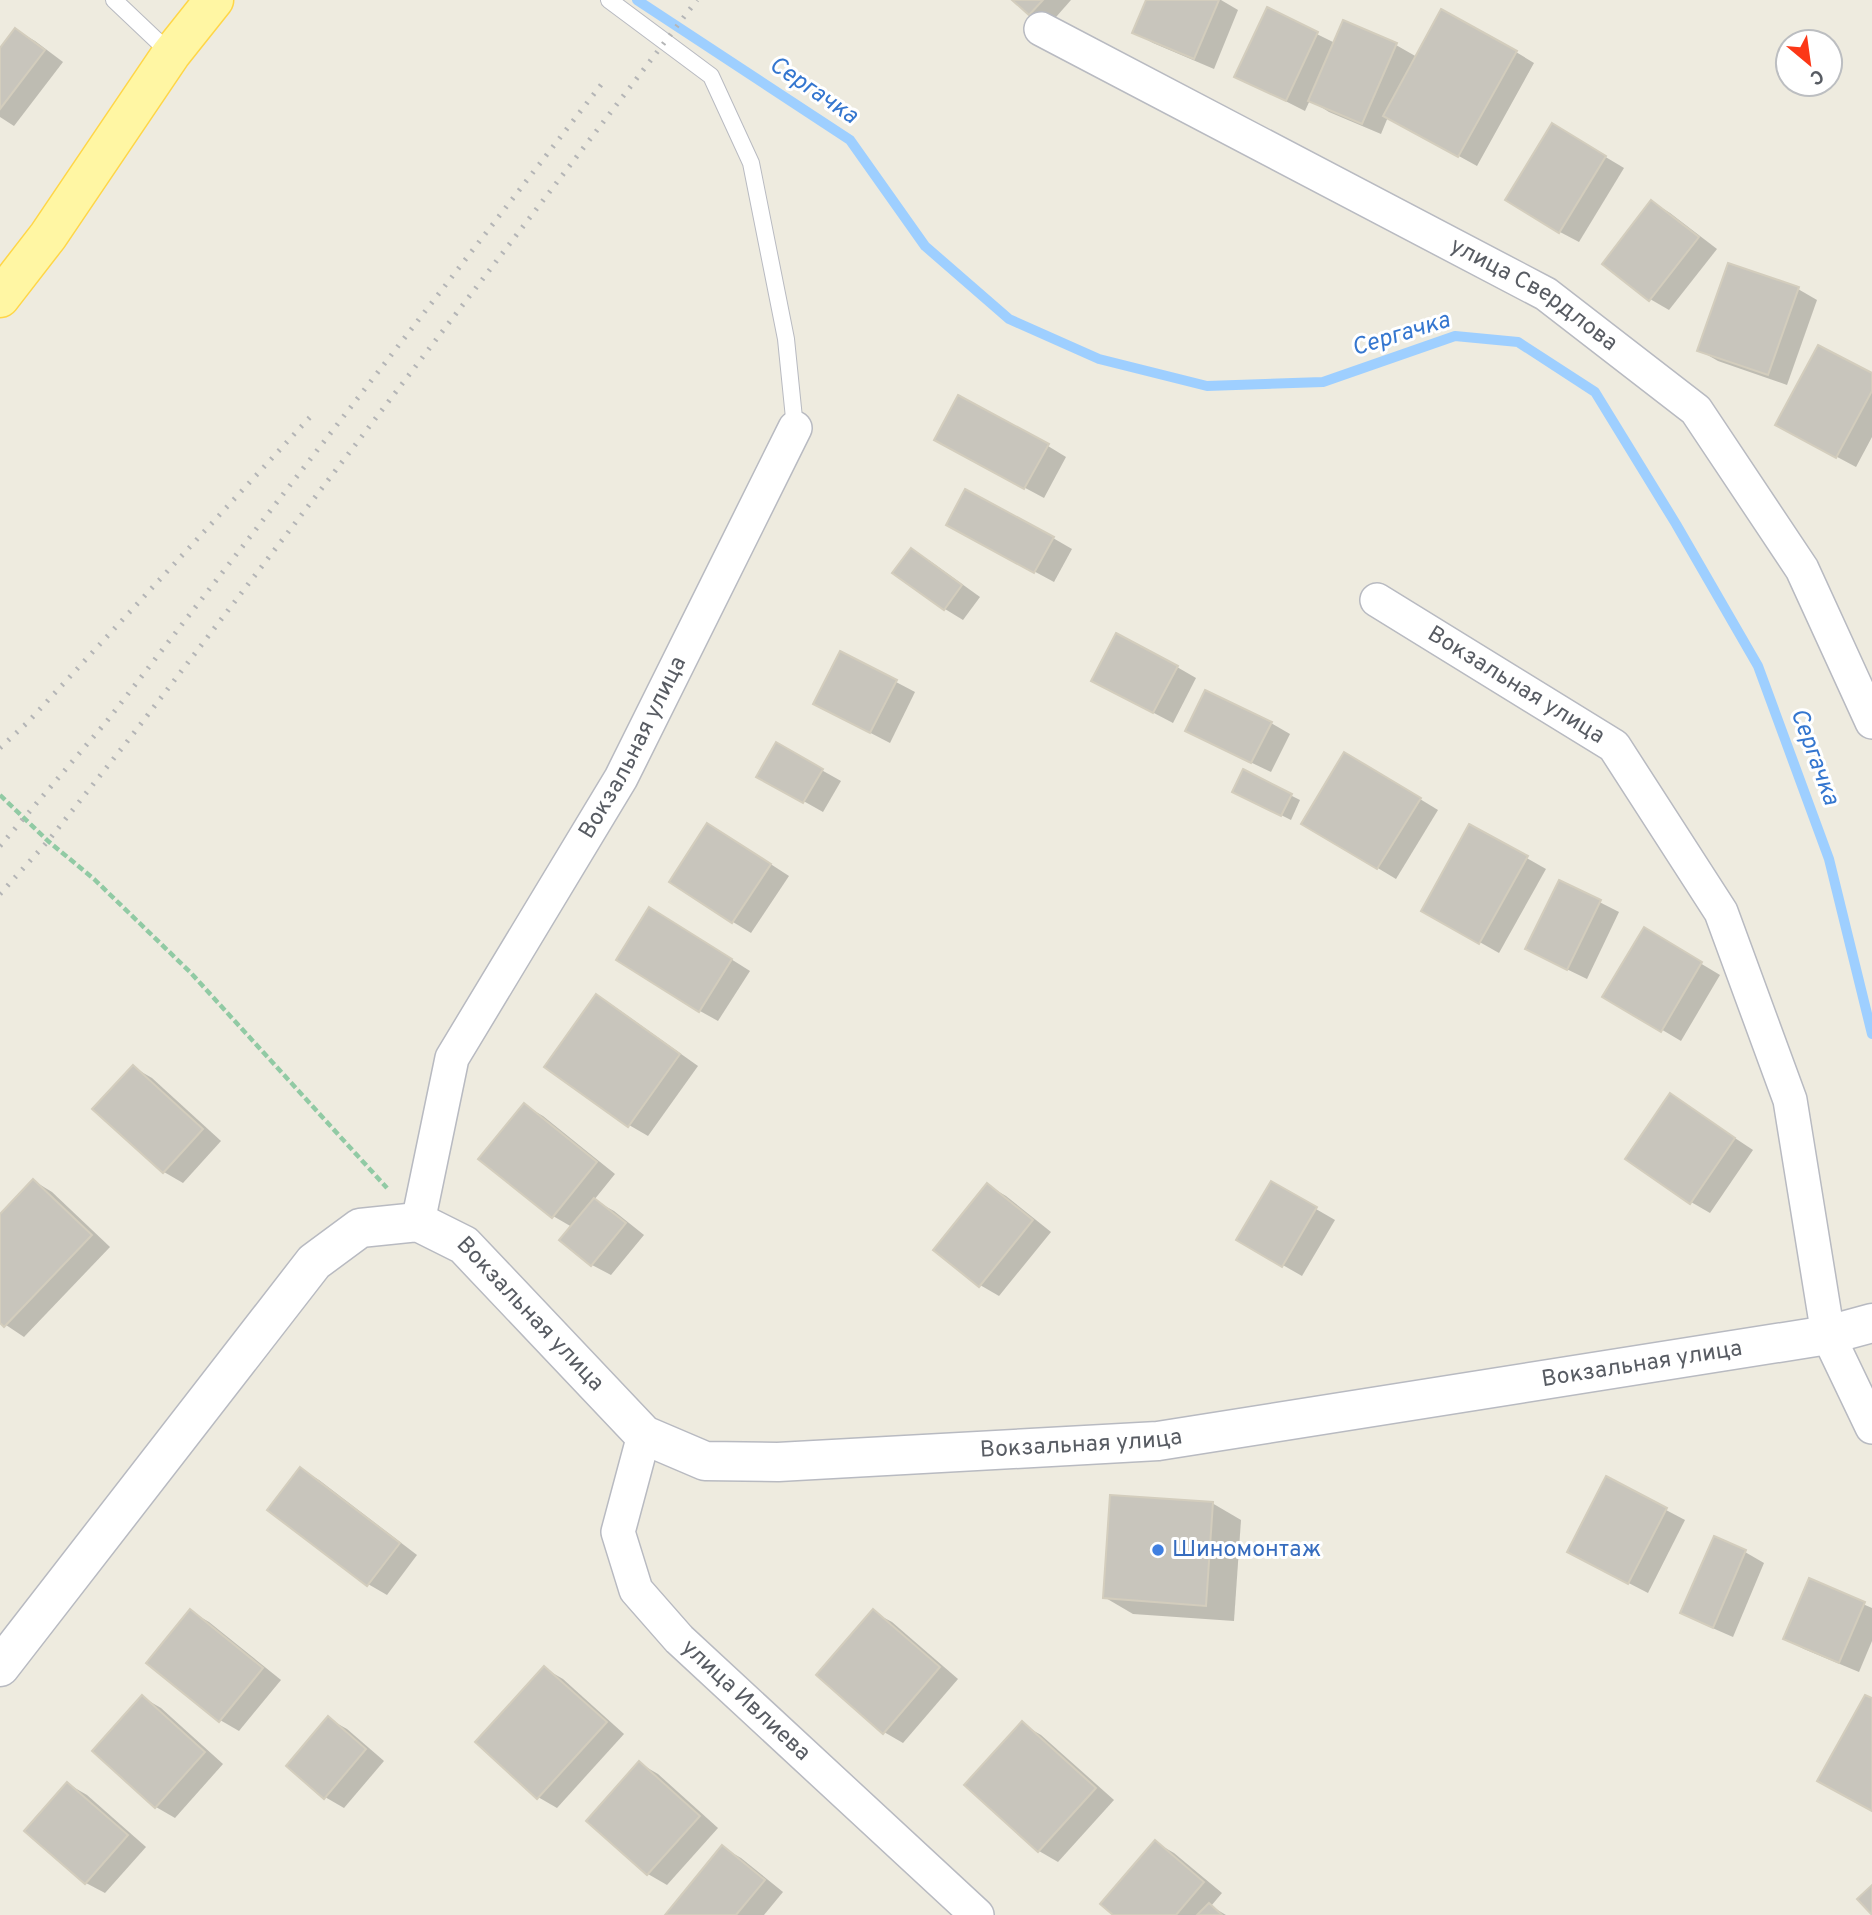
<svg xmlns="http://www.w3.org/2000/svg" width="1872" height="1915" font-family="Overpass,sans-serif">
	<rect width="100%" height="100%" fill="#eeebdf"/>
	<g fill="#0003">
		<path d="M1015,0H1071L1049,25L1030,14Z"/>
		<path d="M1147,0H1221L1238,10L1214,69L1153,43L1134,32Z"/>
		<path d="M1268,10L1335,43L1396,45L1417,57L1516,52L1534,63L1477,166L1388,117L1381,134L1329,112L1310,100L1305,111L1236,76Z"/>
		<path d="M16,30L35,41L63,62L14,126L0,117V51Z"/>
		<path d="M1552,125L1624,168L1579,242L1560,232Z"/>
		<path d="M1652,202L1670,213L1717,249L1669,310L1650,299Z"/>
		<path d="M1798,289L1817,300L1787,385L1718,361L1699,350Z"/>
		<path d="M1872,375V437L1856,467L1796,435Z"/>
		<path d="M1048,446L1066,457L1044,498L955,450Z"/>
		<path d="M967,535L1053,538L1072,549L1054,582Z"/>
		<path d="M911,550L930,561L980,597L963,620L945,609Z"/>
		<path d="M841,653L915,692L890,743L834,714Z"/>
		<path d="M1177,667L1196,678L1173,723L1112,691Z"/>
		<path d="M1271,723L1290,734L1271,772L1206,741Z"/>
		<path d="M777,745L841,781L823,812L759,776Z"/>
		<path d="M1364,765L1438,810L1396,879L1303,823Z"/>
		<path d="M1244,772L1300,800L1291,820L1243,796Z"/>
		<path d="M1470,826L1546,869L1499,953L1423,910Z"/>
		<path d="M727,836L789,876L751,933L733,922Z"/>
		<path d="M1560,882L1619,912L1587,979L1546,959Z"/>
		<path d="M669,920L750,971L718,1021L700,1011Z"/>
		<path d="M1645,930L1720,975L1681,1041L1605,996Z"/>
		<path d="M597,996L615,1007L698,1066L648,1136L629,1125L546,1067Z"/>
		<path d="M133,1067L152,1078L221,1141L183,1183L164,1172L95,1109Z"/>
		<path d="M1670,1095L1753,1150L1710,1213L1691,1202Z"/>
		<path d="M524,1105L543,1116L615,1174L594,1200L614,1211L644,1235L611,1275L592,1265L572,1227L553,1216Z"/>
		<path d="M34,1181L52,1192L110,1247L24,1337L0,1321V1217Z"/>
		<path d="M1271,1183L1335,1220L1302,1276L1239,1240Z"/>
		<path d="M987,1185L1006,1196L1051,1232L999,1296L980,1285Z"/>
		<path d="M300,1469L319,1480L417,1555L387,1595L368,1584Z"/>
		<path d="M1607,1479L1685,1520L1648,1593L1588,1562Z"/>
		<path d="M1212,1503L1241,1520L1234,1621L1133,1614L1104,1597Z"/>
		<path d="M1714,1539L1745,1552L1764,1563L1733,1637L1701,1623L1683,1613Z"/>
		<path d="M1810,1581L1872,1608V1641L1859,1672L1804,1649L1785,1639Z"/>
		<path d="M190,1611L209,1622L281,1680L239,1731L220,1720Z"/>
		<path d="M873,1612L892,1622L958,1679L903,1743L884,1732Z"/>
		<path d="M544,1668L563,1679L624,1734L557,1808L538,1797Z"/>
		<path d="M142,1697L161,1708L223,1764L175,1818L156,1807Z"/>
		<path d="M329,1719L347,1729L384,1761L344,1808L325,1797Z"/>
		<path d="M1022,1724L1041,1735L1114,1800L1058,1862L1039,1851L967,1785Z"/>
		<path d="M639,1763L658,1774L718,1828L667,1885L648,1874Z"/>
		<path d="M68,1784L87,1795L146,1847L105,1893L86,1883Z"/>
		<path d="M1155,1842L1174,1853L1222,1893L1211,1906L1226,1915H1115Z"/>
		<path d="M722,1847L741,1858L783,1892L764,1915H667Z"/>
	</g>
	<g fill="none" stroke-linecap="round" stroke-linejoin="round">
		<path stroke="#9ecfff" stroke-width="10" d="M637,0L850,140L925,246L1009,319L1099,359L1207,386L1323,382L1455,336L1518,342L1595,392L1676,524L1758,666L1829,859L1872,1034"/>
	</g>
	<g fill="#c8c5bc" stroke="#d3cdbd" stroke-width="2">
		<path d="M1012,0H1043L1029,15Z"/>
		<path d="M1146,0H1219L1194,59L1132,33Z"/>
		<path d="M1267,7L1318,32L1286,101L1234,77Z"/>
		<path d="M1441,9L1517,51L1458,157L1383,116Z"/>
		<path d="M1343,20L1397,43L1362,124L1308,101Z"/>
		<path d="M15,28L45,50L0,109V48Z"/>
		<path d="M1552,123L1606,156L1559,233L1505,200Z"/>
		<path d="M1651,200L1699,237L1649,301L1602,264Z"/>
		<path d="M1728,263L1799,287L1768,375L1697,351Z"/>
		<path d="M1818,345L1872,373V391L1836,458L1775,425Z"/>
		<path d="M958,395L1049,444L1024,489L934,440Z"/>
		<path d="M965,489L1054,537L1034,573L946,525Z"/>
		<path d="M911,548L962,585L944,610L892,573Z"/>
		<path d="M1116,633L1178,666L1153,713L1091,681Z"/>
		<path d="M840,651L897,680L870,733L813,704Z"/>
		<path d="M1205,690L1272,722L1251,763L1185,731Z"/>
		<path d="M776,742L823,769L803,803L756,777Z"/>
		<path d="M1344,752L1421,798L1377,869L1301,824Z"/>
		<path d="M1243,769L1292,794L1281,816L1232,792Z"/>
		<path d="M707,823L771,864L732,923L669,882Z"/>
		<path d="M1469,824L1528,856L1479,944L1421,911Z"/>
		<path d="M1559,880L1601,900L1567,970L1525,949Z"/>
		<path d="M649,907L732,959L699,1012L616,960Z"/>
		<path d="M1644,927L1702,962L1661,1032L1602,997Z"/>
		<path d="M596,994L680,1054L628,1127L544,1067Z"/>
		<path d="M133,1065L203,1129L163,1173L92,1109Z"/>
		<path d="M1670,1093L1735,1138L1690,1204L1625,1159Z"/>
		<path d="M524,1103L597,1162L552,1218L478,1159Z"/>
		<path d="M33,1179L92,1235L4,1327L0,1323V1214Z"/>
		<path d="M1271,1181L1317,1207L1282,1267L1236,1240Z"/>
		<path d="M987,1183L1033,1220L979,1287L933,1250Z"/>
		<path d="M594,1198L626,1223L591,1266L559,1240Z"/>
		<path d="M300,1467L400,1543L367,1586L267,1510Z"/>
		<path d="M1606,1476L1667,1508L1628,1584L1567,1552Z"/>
		<path d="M1110,1495L1213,1502L1206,1606L1103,1598Z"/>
		<path d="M1714,1536L1746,1550L1713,1628L1680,1613Z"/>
		<path d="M1809,1578L1865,1602L1839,1663L1783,1639Z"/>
		<path d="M190,1609L263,1668L219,1722L146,1663Z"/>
		<path d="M873,1609L940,1667L883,1734L816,1675Z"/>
		<path d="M544,1666L607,1722L537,1799L475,1742Z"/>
		<path d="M142,1695L205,1752L155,1808L92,1751Z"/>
		<path d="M1865,1695L1872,1698V1811L1817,1781Z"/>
		<path d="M328,1716L366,1749L324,1799L286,1766Z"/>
		<path d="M1022,1721L1096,1788L1038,1852L964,1785Z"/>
		<path d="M639,1761L700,1816L647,1875L586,1821Z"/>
		<path d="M67,1782L128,1835L85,1884L24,1831Z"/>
		<path d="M1155,1840L1204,1882L1176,1915H1113L1100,1904Z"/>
		<path d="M722,1845L765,1880L736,1915H665Z"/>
		<path d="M1872,1885V1915L1857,1899Z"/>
		<path d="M1209,1903L1222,1915H1197Z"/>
	</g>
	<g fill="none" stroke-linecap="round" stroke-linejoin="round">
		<g stroke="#b8bac1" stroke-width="18">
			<g id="service">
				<path d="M114,0L171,54"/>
				<path d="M609,0L711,76L751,163L786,339L795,428"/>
			</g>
		</g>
		<g stroke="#b8bac1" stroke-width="36">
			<g id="minor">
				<path id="s1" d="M1041,29L1546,294L1696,410L1802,569L1872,722"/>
				<path id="s2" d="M1377,600L1614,746L1721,912L1790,1100L1828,1335L1872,1427"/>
				<path id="s3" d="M418,1222L452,1058L621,778L795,428"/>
				<path id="s4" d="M644,1435L618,1532L636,1590L679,1639L977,1915"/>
			</g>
		</g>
		<g stroke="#b8bac1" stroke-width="41">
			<g id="tertiary">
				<path id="s5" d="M0,1667L314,1262L360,1228L418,1222L464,1245L644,1435L705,1461L778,1462L1158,1441L1828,1335L1872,1323"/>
			</g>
		</g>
		<g stroke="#ffd647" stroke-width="41">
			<path id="primary" d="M0,298L48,236L171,54L214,0"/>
		</g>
		<path stroke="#91caa4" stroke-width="4.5" stroke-dasharray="7 3.5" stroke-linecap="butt" d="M0,795L48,841L94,879L191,973L387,1188"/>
		<use href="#service" stroke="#fff" stroke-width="16"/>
		<use href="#minor" stroke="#fff" stroke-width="33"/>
		<use href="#tertiary" stroke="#fff" stroke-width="38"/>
		<use href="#primary" stroke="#fff6a3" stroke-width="38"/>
		<g stroke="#b4b5b6" stroke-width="5" stroke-dasharray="2 9" stroke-linecap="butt">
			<path d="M0,748L28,722L311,416"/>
			<path d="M0,846L107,721L604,81"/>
			<path d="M0,894L48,841L130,738L697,0"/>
		</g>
	</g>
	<circle fill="#3f7fe0" stroke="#fff" stroke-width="2.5" cx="1158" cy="1550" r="7"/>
	<g text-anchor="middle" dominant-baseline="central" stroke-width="6" stroke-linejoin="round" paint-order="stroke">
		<g font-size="23" fill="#585c63" stroke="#fff">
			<text stroke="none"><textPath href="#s1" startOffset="560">улица Свердлова</textPath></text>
			<text stroke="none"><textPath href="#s2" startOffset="163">Вокзальная улица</textPath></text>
			<text stroke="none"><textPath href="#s3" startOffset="527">Вокзальная улица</textPath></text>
			<text stroke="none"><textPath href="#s5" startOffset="775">Вокзальная улица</textPath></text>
			<text stroke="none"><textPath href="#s5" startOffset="1951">Вокзальная улица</textPath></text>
			<text stroke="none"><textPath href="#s5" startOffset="1384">Вокзальная улица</textPath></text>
			<text stroke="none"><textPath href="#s4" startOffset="317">улица Ивлиева</textPath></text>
		</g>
		<g font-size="23" fill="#366cbe" stroke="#fff" text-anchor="start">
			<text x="1172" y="1550">Шиномонтаж</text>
		</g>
		<g font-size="24" font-style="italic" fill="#3476cf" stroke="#fff">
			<text transform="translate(813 91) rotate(34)">Сергачка</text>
			<text transform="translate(1401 335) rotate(-17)">Сергачка</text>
			<text transform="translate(1814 757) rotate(70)">Сергачка</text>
		</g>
	</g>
	<g transform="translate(1809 63) rotate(151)"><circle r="33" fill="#ffffff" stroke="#bcbec1" stroke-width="2"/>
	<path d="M0-5L12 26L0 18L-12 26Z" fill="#fc3717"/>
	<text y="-10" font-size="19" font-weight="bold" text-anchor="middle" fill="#585c63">С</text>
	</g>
</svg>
